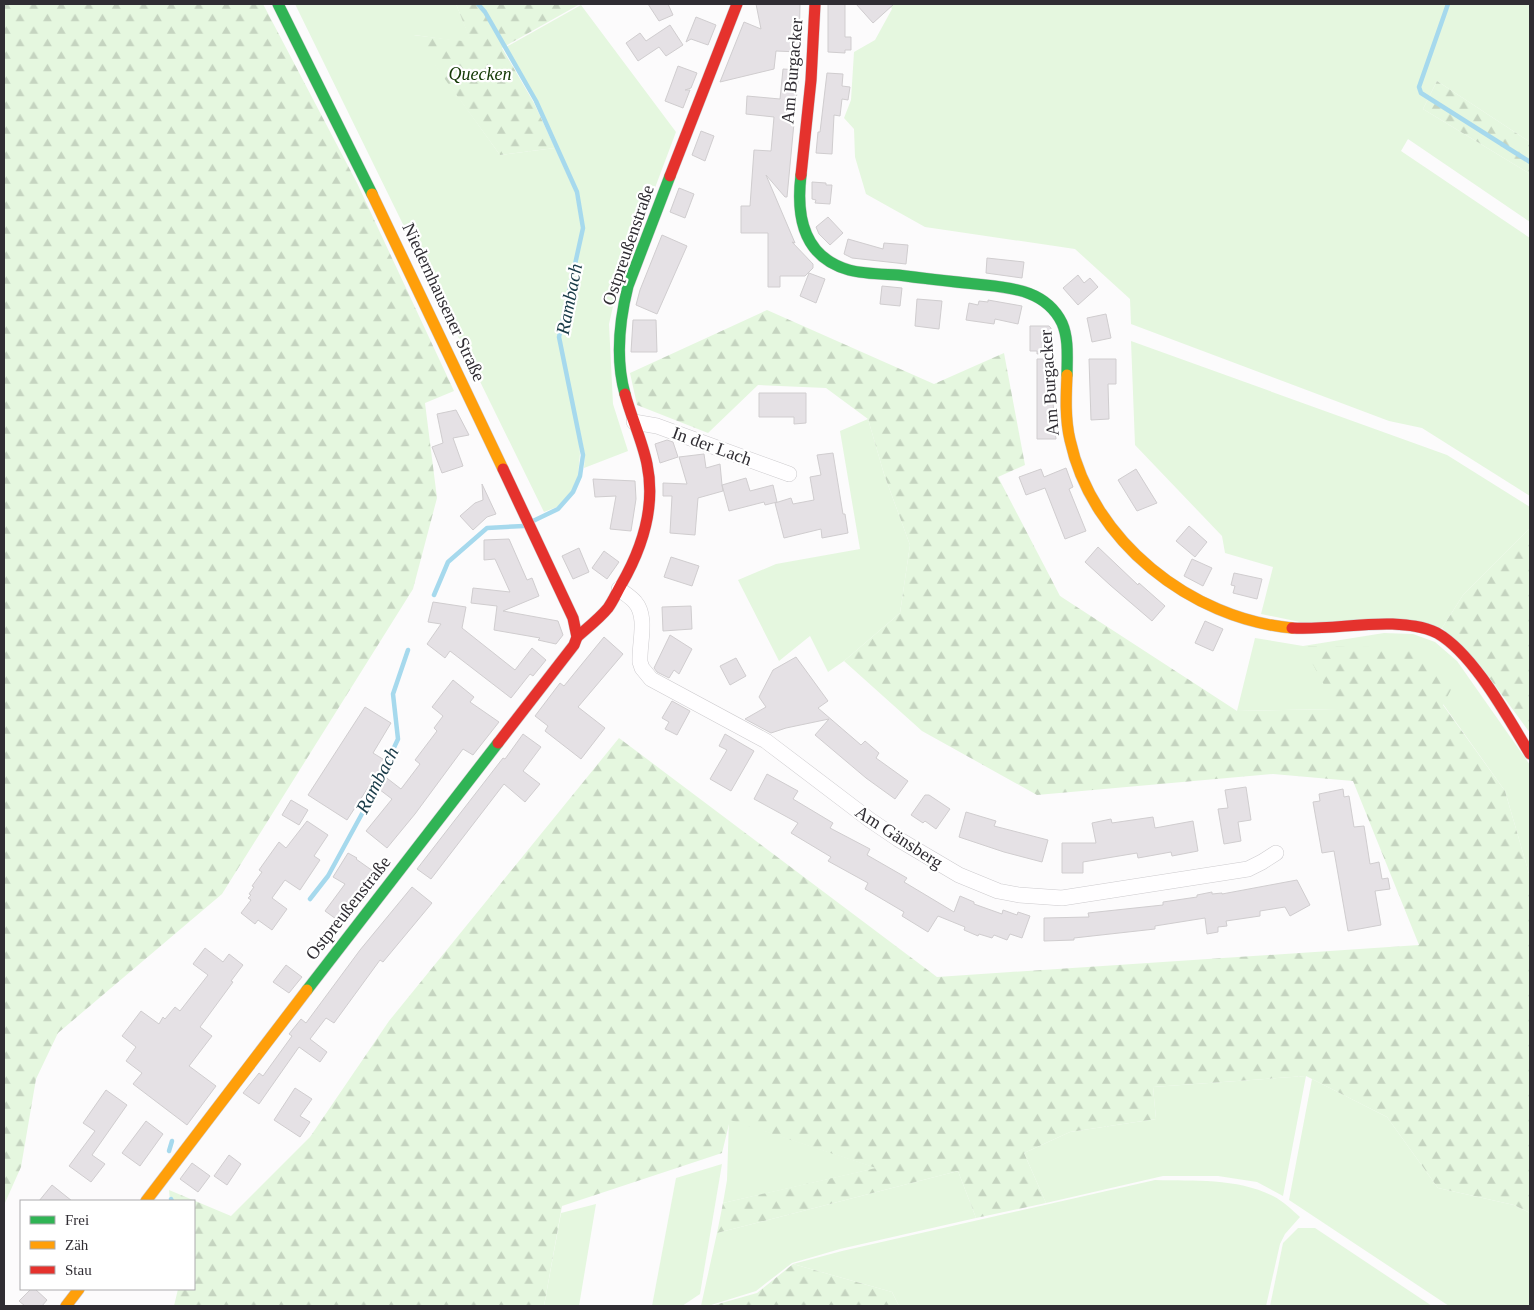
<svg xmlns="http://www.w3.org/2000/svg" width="1534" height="1310" font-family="'Times New Roman',serif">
	<defs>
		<pattern id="forest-firs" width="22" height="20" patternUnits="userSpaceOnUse" patternTransform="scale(1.25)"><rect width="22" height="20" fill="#e5f7df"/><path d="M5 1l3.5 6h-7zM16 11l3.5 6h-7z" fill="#c5d4c0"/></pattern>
	</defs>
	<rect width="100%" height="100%" fill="#fcfbfc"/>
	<g fill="#e5f7df">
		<path d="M295,4H456L472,43L414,35L500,155L555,148L575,192L582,229L558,338L578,430L580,454L578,476L572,491L557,507L544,512Z"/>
		<path d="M889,4H1530V142L1437,81L1423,109L1530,174V222L1408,139L1401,151L1530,238V496L1422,428L1389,421L1131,324L1130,299L1075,249L925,227L866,194L855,157L854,129L844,118L851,100L854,52L875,40L892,9Z"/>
		<path d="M581,5L676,132L617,289L609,324L613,404L628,451L584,468L585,455L560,338L584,228L578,192L537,101L506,47Z"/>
		<path d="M1131,341L1447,455L1530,507V528L1463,595L1442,628L1300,622L1261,614L1273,567L1225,553L1222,536L1135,445Z"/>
		<path d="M868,419L884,474L910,545L900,613L844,661L828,672L810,636L779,661L738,580L776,564L860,549L840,431Z"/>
		<path d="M1384,633L1413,634L1435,642L1457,661L1530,765V877L1505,791L1443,704L1304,646L1338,709L1237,711L1255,638L1303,646Z"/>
		<path d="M1306,1076L1283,1196L1257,1182L1218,1176H1163L1046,1203L1024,1153L1070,1132L1156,1119L1153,1087Z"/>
		<path d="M1312,1079L1387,1117L1438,1188L1514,1205L1530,1213V1306H1449L1289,1200Z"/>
		<path d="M729,1119L877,1168L723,1203L727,1180Z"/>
		<path d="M722,1164L700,1294L682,1306H652L676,1178Z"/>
		<path d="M958,1171L976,1218L840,1249L792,1263L756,1291L708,1306H701L717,1233Z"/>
		<path d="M1155,1180C1194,1181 1237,1178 1273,1196C1283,1201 1292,1210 1300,1217L1285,1234L1280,1244L1266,1306H899L892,1292L793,1264L842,1251Z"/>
		<path d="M596,1204L579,1306H544L561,1213Z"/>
		<path d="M1298,1228H1315L1432,1306H1270L1283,1243Z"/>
	</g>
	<g fill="url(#forest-firs)">
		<path d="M4,4H263L357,183L454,391L425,403L437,498L413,589L222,894L58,1033L36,1079L21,1167L4,1205Z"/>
		<path d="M456,4H580L502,48L534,103L555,148L500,155L413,35L471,42Z"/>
		<path d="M1437,81L1530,142V174L1423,109Z"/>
		<path d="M767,310L934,384L1004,353L1025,465L998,477L1060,596L1237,711L1337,709L1303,646L1373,647L1425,652L1454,684L1443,705L1505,791L1530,877V1213L1514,1205L1438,1188L1387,1117L1306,1076L1153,1087L1156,1119L1070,1132L1024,1153L1046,1203L976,1218L958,1171L717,1233L723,1203L876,1168L730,1120L722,1153L562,1206L544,1306H174L178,1289H194V1201H170L169,1190L231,1216L310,1137L389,1021L619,738L937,977L1419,945L1353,781L1273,774L1037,795L922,731L844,661L900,613L910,545L884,474L868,419L826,388L758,385L708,433L637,405L630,373Z"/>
		<path d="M1530,528V733L1480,665L1442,628L1463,595Z"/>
		<path d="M793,1264L892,1292L899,1306H711L757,1293Z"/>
	</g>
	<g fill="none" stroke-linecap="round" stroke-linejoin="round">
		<g stroke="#a6d9ed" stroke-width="4.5">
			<path d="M478,4L485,12L536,101L577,192L583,228L559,337L583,455L580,476L573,492L558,509L533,521"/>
			<path d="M1448,4L1419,87L1421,93L1530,162"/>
			<path d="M434,595L448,562L487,528L524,526"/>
			<path d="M310,899L328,876L370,799L398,739L393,694L408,650"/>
			<path d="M169,1151L172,1141"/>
			<path d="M171,1199L172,1201"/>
		</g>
	</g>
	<g fill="#e5e1e5" stroke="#d0cdcf">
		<path d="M648,4H668L673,15L659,21Z"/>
		<path d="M756,4H800L799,52L776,51L774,69L720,82L744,22L761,29Z"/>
		<path d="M828,4H845V37H851V50H845V53L828,52Z"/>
		<path d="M856,4H894L873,23Z"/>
		<path d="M696,17L716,25L708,45L691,39L686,42Z"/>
		<path d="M670,25L683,45L666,56L659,47L638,61L626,43L640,33L646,41Z"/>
		<path d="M678,66L697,73L691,88L685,90H690L683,108L665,101Z"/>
		<path d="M783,69L799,70L787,197H785L766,175L795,243L792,242L813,264V268L805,276H780V287H768V233H741V206H750L754,150L771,151L774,117L746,114L747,96L780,99Z"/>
		<path d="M827,73L843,74L842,86L850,87L848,100L842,99L840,116L834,115L832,154L816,153L818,132H820Z"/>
		<path d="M701,131L714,136L705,161L692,155Z"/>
		<path d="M812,182L826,183V185H832L830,204L815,203L816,200L812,199Z"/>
		<path d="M679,188L694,194L685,218L670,212Z"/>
		<path d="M828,217L843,233L830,245L819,234L816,227Z"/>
		<path d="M662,235L687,246L657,314L636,305L640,290Z"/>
		<path d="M848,239L883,249L884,243L908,245L906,264L852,258L844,254Z"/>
		<path d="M987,258L1024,262L1022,278L986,273Z"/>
		<path d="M809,273L825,279L816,303L800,296Z"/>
		<path d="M1078,275L1084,283L1090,278L1098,287L1078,305L1063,288Z"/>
		<path d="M882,286L902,288L900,306L880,304Z"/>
		<path d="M917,299L942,301L939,329L915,326Z"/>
		<path d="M988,300L1022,306L1018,324L995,319L994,324L966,320L969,303L978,305L979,301L988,302Z"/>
		<path d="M1106,314L1111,338L1092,342L1087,318Z"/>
		<path d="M633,320H656L657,352H631Z"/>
		<path d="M1030,326H1049L1051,328L1050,351L1037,354V351H1030Z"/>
		<path d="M1037,359H1055L1053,402L1056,439H1037Z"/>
		<path d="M1089,359H1116V384H1108L1109,419L1091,420Z"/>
		<path d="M759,393H806V423L794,424V417H759Z"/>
		<path d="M456,410L469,435L453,438L463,466L442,473L432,447L443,443L437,414Z"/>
		<path d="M667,440L673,442L678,457L660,463L655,444Z"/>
		<path d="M833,453L843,514H845L848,533L822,538L821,529L784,538L775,503L791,498L793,504L814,500L810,477L821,475L817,455Z"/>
		<path d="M704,454L706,468L720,464L722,485L746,478L750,491L773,485L777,502L765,505L764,502L729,511L722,485L723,491L698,498L695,535L670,533L672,496H663V483L687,484L679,457Z"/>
		<path d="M1066,468L1073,487L1069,489L1086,531L1065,539L1045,488L1026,495L1019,477L1041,469L1044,477Z"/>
		<path d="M1136,469L1157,503L1137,511L1118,480Z"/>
		<path d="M593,479L635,481L636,499L631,531L610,529L616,496L595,497Z"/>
		<path d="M482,484L496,514L487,517L473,530L460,516L475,503L483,500Z"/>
		<path d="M1189,526L1207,542L1195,557L1176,541Z"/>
		<path d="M509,539L527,580L532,578L539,596L503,611L558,621L563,635L556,644L538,640L540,638L494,630L497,606L471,603L473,588L510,592L495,559L484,560V540Z"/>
		<path d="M1098,547L1138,585L1139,583L1165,606L1152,621L1110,585L1085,562Z"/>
		<path d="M579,548L589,572L573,579L562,556Z"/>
		<path d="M604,551L619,562L607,579L592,568Z"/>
		<path d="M671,557L699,566L692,586L664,577Z"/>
		<path d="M1192,559L1212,568L1203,586L1184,576Z"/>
		<path d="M1234,573L1262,579L1257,599L1233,593L1235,586L1231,585Z"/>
		<path d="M433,602L466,607L462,628L515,670L532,648L546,660L533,676L530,674L511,698L450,651L445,658L427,644L441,624L428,622Z"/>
		<path d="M691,606L692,629L663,631L662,607Z"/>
		<path d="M1205,621L1223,629L1213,651L1195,643Z"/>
		<path d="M670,635L692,649L679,674L674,670L669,678L657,672L654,668Z"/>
		<path d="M604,637L623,654L578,707L605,728L581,759L545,731L548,726L535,716L560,683L564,686Z"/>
		<path d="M796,657L828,701L818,708L861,745L865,741L879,753L876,758L908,781L895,799L866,778L815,735L829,719L786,728L771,733L745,719L766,707L759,697L773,670Z"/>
		<path d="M736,658L746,676L730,685L720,666Z"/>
		<path d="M453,680L474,697L470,702L499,722L473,755L463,749L415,814L387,848L366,831L392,799L371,783L347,820L308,795L365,707L391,723L373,753L386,761L379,772L401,789L420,764L415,760L437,731L434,728L443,716L432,707Z"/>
		<path d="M672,701L690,711L677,735L665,729L669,722L662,718Z"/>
		<path d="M523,734L541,747L523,771L540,784L525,802L504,784L431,879L417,869L503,758L505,759Z"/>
		<path d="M725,734L754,751L731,791L710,779L727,750L719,746Z"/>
		<path d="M767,774L798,791L793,799L833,823L830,828L870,849L867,855L907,878L904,882L954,912L960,896L974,902V904L1002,914L1003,910L1017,915L1018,912L1030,916L1022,938L1010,934L1007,940L994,935L992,938L979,934L978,936L964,930L965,927L938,916L928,932L902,916L904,912L865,889L868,883L828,861L831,857L791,833L798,823L754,799Z"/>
		<path d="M1246,787L1251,820L1238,822L1241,841L1224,844L1218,809L1228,808L1225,790Z"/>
		<path d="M1343,789L1344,797L1349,796L1354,827L1364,826L1370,864L1379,862L1382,879L1388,878L1390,889L1375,891L1381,925L1348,931L1334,851L1322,853L1313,802L1320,801L1319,794Z"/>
		<path d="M925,795H929L950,809L936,829L925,821L923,823L911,815Z"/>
		<path d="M291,800L308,810L299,825L282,815Z"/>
		<path d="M966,812L996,821L994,826L1048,840L1042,862L1004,852L959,837Z"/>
		<path d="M1153,817L1155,828L1193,821L1198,851L1172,856L1171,852L1138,858L1137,853L1083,862V873H1062V843H1096L1092,823L1111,819L1112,823Z"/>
		<path d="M307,821L328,835L314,856L320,860L300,890L285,880L272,898L287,909L272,930L258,920L255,924L241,913L251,900L248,898L251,895L249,894L254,887L252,886L262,872L259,870L279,842L286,848Z"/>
		<path d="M348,853L357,858L356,859L380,876L343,924L325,911L345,884L333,877Z"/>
		<path d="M1297,880L1310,905L1290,916L1285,907L1260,911V916L1226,921L1227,926L1218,927V932L1207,934L1205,918L1155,926V929L1074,938V940L1044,941V918L1089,917L1088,913L1163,905V902L1197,897V895L1212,892V894L1222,893V894Z"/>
		<path d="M412,887L432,903L383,962L380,960L334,1023L326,1018L310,1039L327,1052L320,1062L299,1047L259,1104L243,1093L259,1073L263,1076L292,1036L289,1034L301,1019L306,1023L360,950Z"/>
		<path d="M205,948L223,962L229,954L243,965L231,981L233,982L200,1027L212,1036L189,1066L216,1086L187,1125L133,1084L142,1073L126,1061L136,1047L122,1036L141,1011L159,1024L163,1017L165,1019L175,1007L180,1011L208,975L193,964Z"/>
		<path d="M286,965L302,977L289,993L273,982Z"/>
		<path d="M295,1088L312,1099L300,1116L310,1122L300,1137L274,1120Z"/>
		<path d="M106,1090L127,1105L92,1155L105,1164L91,1182L69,1166L95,1131L83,1123Z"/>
		<path d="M146,1121L163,1134L140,1166L122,1153Z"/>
		<path d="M229,1155L241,1164L227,1185L214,1176Z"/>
		<path d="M192,1163L210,1176L198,1192L180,1179Z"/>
		<path d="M52,1185L72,1201H39Z"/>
		<path d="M31,1289H35L47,1300L42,1306H25L19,1301Z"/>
	</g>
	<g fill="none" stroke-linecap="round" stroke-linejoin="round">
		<g stroke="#cdcbce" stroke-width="16">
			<g id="street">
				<path d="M634,422L657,426L789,474"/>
				<path d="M619,589C624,593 631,597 635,602C648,617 639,643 640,662L642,668L651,679L766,741L870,820L898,839L959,875L998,891L1019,895L1062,898L1248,869L1262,862L1276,853"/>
			</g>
		</g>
		<g stroke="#cdcbce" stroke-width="12">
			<g id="fast">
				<path d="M278,4L372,194"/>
				<path d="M801,175C796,216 803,257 849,270C864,274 882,274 898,275C927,279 956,282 985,285C1015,288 1047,292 1062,323C1069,339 1067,358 1067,375"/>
				<path d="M625,394C615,358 619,322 628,286L670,176"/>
				<path d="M307,990L498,743"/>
			</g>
		</g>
		<g stroke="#cdcbce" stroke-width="12">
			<g id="slow">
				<path d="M372,194L503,469"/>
				<path d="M1067,375C1066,397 1065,419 1070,440C1092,541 1191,619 1292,628"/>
				<path d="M146,1201L307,990"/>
				<path d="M66,1306L79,1289"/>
			</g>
		</g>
		<g stroke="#cdcbce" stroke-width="12">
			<g id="jam">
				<path d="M801,175L811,80L815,4"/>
				<path d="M670,176L737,4"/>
				<path d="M1292,628C1326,630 1358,623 1392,624C1407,625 1423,626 1437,633C1474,654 1508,718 1530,754"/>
				<path d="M577,637C587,628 599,619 608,608C613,601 617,592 621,585C643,547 656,507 647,464C642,440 631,417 625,394"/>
				<path d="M498,743L574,645L577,637L573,618L503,469"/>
			</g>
		</g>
		<use href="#street" stroke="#fffeff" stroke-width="15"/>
		<use href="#fast" stroke="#30b455" stroke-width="11"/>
		<use href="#slow" stroke="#ff9f0a" stroke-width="11"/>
		<use href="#jam" stroke="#e5322d" stroke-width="11"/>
	</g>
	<g text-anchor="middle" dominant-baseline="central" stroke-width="4.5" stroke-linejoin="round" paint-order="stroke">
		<g font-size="18" fill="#302d33" stroke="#fff">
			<text transform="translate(792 71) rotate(-85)">Am Burgacker</text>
			<text transform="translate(628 245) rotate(-71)">Ostpreußenstraße</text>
			<text transform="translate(444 302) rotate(65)">Niedernhausener Straße</text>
			<text transform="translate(1049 383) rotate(-94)">Am Burgacker</text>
			<text transform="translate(712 446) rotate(20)">In der Lach</text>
			<text transform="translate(899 837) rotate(33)">Am Gänsberg</text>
			<text transform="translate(348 908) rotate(-52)">Ostpreußenstraße</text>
		</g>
		<g font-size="18" font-style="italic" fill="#123803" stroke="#fff">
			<text x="480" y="74">Quecken</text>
		</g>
		<g font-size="19" font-style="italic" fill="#183a47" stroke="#fff">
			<text transform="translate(569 299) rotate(-79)">Rambach</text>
			<text transform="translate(377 780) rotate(-63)">Rambach</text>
		</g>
	</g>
	<rect width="1534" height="1310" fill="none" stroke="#302d33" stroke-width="10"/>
	<rect x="20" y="1200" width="175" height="90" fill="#ffffff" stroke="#acabad"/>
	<rect x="30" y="1216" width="25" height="8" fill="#30b455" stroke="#acabad"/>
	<text x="65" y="1225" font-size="15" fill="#302d33">Frei</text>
	<rect x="30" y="1241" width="25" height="8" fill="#ff9f0a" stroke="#acabad"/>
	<text x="65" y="1250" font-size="15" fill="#302d33">Zäh</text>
	<rect x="30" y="1266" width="25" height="8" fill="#e5322d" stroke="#acabad"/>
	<text x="65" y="1275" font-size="15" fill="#302d33">Stau</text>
</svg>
